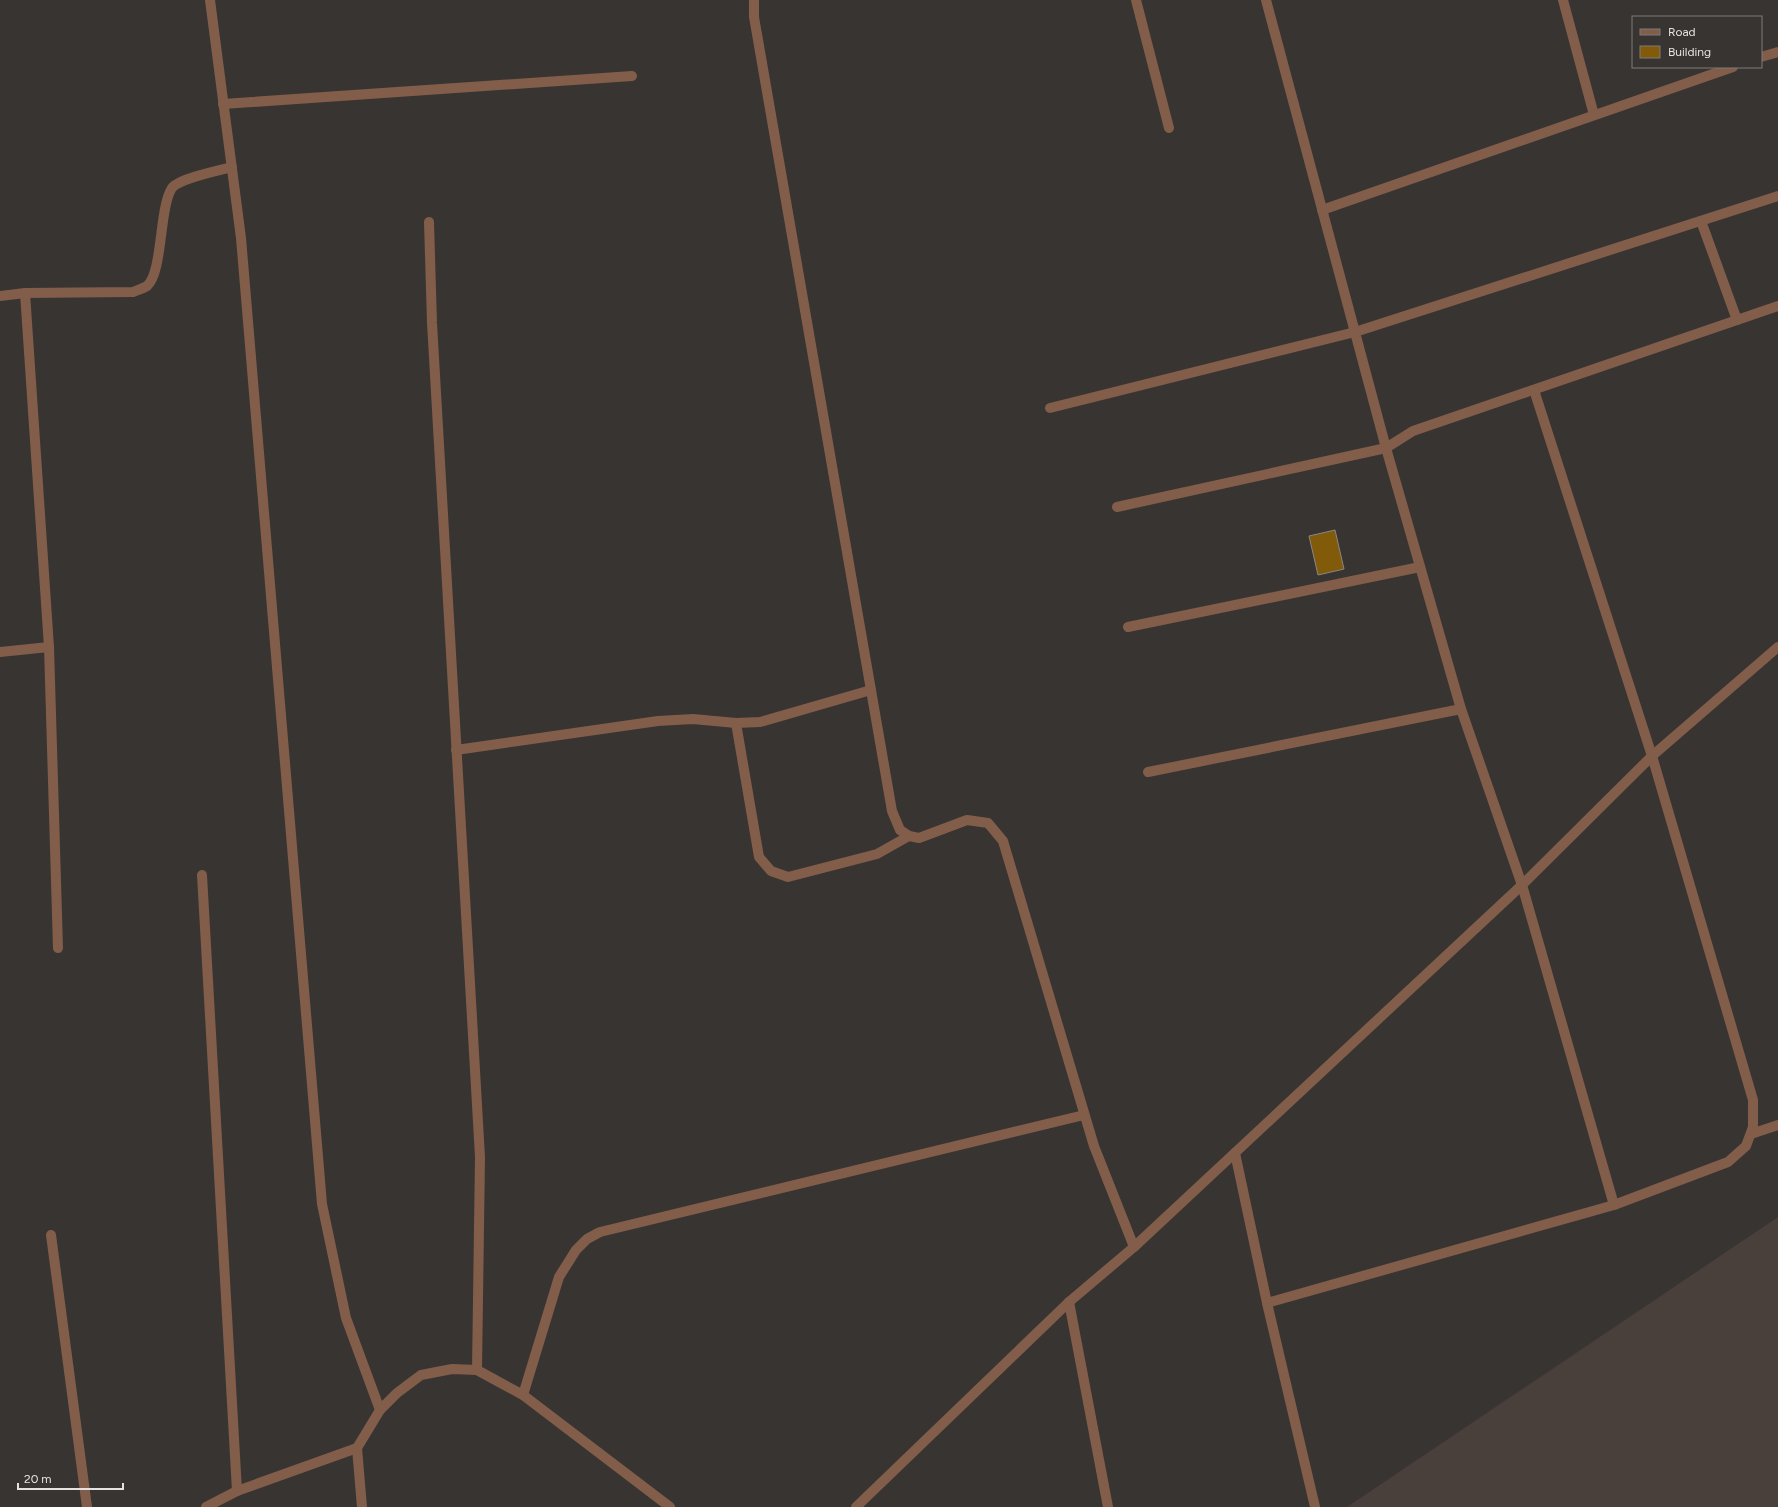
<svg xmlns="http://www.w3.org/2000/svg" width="1778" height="1507" font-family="Figtree,sans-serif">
	<rect width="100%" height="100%" fill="#383432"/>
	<path fill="#493f3b" d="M1778,1217V1507H1347Z"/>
	<path fill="#815a0a" stroke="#8a8783" d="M1335,530L1344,569L1318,575L1309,536Z"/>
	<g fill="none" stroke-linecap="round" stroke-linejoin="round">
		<g stroke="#825d4a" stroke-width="10">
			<path d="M210,0L241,238L322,1204L346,1318L380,1410"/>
			<path d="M754,0V17L892,811L900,830L909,836L919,838L967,820L988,823L1003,841L1094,1146L1134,1247"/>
			<path d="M1136,0L1169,128"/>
			<path d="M1266,0L1386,448L1461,709L1522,885L1614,1205"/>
			<path d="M1563,0L1594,115"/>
			<path d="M1761,57L1778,52"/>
			<path d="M223,104L632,76"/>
			<path d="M1322,210L1733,67"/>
			<path d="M1701,221L1737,320"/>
			<path d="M429,222L432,323L480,1157L477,1370"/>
			<path d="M25,293L49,647L58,948"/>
			<path d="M0,296L25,293L133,292C138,290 144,288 147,286C163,273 159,207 172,188C178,179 220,170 232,167"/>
			<path d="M1050,408L1355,332L1778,196"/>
			<path d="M1117,507L1386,448L1413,431L1778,306"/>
			<path d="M1128,627L1420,567"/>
			<path d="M0,652L49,647"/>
			<path d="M736,723L759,857L771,871L788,877L877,854L909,836"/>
			<path d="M456,750L658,721L693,719L736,723L760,722L871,690"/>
			<path d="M1148,772L1461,709"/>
			<path d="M202,875L237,1491"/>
			<path d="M1751,1134L1778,1125"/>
			<path d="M1235,1153L1267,1303L1614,1205L1728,1162L1746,1146L1753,1127V1100L1652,756L1534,390"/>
			<path d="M51,1235L87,1507"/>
			<path d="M1069,1302L1108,1507"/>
			<path d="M1267,1303L1315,1507"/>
			<path d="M523,1395L559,1277L576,1250L587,1239L600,1232L1084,1115"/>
			<path d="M206,1507L237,1491L357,1448"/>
			<path d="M362,1507L357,1448L380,1410L397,1393L421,1375L452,1369L477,1370L523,1395L670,1507"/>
			<path d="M856,1507L1069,1302L1134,1247L1522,885L1652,756L1778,647"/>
		</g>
	</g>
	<rect x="1632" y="16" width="130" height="52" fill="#383432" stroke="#7d7a78"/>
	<rect x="1640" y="29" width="20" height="6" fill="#825d4a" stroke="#7d7a78"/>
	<text x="1668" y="36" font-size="12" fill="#e5e2e1">Road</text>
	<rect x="1640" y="46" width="20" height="12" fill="#815a0a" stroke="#7d7a78"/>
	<text x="1668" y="56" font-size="12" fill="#e5e2e1">Building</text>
	<path d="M18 1483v6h105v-6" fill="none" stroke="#e5e2e1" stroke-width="2"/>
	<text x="24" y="1483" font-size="12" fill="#e5e2e1" stroke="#383432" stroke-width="3" paint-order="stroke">20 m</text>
</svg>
